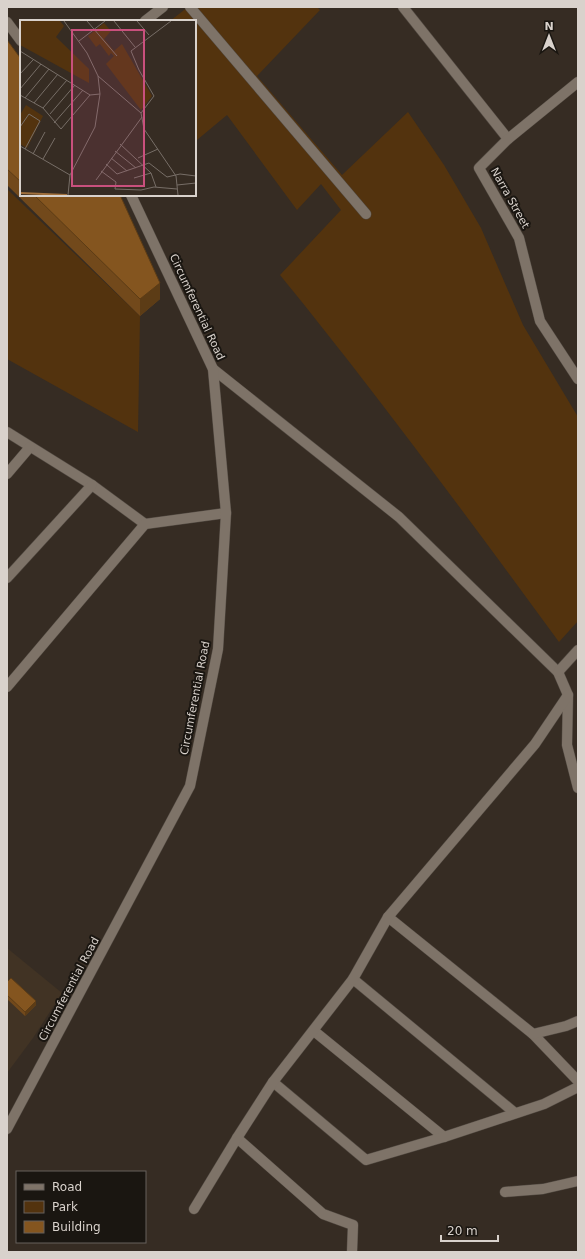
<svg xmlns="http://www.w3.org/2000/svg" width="585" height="1259" font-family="'DejaVu Sans',sans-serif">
	<rect width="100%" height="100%" fill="#362c23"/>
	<path fill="#413324" d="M7,948L62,993L33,1038L7,1073Z"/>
	<g fill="#53330e">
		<path d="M188,7H317L320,10L257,76L342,175L408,112L444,165L481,228L523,325L578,417V621L559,642C468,518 377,394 280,275L341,210L321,184L297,210L227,115L197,140L195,138V21H170Z"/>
		<path d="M7,189L140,316L138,432L7,359Z"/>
	</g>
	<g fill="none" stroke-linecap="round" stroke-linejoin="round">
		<g stroke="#524a42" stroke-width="11">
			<g id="minor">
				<path d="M190,7L366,214"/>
				<path d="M403,7L508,139"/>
				<path d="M145,21L163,7"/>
				<path d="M213,369L399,517L558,672L568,695L567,745L578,788"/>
				<path d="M7,432L92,485L145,524"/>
				<path d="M7,474L30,447"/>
				<path d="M7,578L92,485"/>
				<path d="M7,687L145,524L226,513"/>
				<path d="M388,917L533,1034L578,1081"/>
				<path d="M353,979L515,1113"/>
				<path d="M314,1031L444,1137"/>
				<path d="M533,1034L566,1026L578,1021"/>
				<path d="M273,1082L366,1160L444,1137L544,1104L578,1087"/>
				<path d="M237,1138L323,1214L353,1225L352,1252"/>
				<path d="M505,1192L543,1189L578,1181"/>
				<path d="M194,1209L237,1138L273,1082L353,979L388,917L535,744L568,695"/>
			</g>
		</g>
		<g stroke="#524a42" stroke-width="11">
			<g id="tertiary">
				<path d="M578,82L508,139L479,168L519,238L540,321L578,379"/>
				<path d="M558,672L578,650"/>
			</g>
		</g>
		<g stroke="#524a42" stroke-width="11">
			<g id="secondary">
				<path d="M7,22L21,41"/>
				<path d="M7,1129L190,786L218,649L226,513L213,369L131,195"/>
			</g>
		</g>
		<use href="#minor" stroke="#7e7368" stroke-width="10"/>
		<use href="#tertiary" stroke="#7e7368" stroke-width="10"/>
		<use href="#secondary" stroke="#7e7368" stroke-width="10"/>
	</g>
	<g fill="#72491b">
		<path d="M7,40L21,59V195H120L160,299L140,316L7,185Z"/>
		<path d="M7,982L36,1005L25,1016L7,999Z"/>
	</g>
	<g fill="#5c3c16">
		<path d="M160,283V299L140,316V299Z"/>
		<path d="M36,1001V1005L25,1016V1012Z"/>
	</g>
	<g fill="#84551f" stroke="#5c3c16">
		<path d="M7,40L21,59V182L7,169Z"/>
		<path d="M34,195H120L160,283L140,299Z"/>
		<path d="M11,978L36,1001L25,1012L7,995V982Z"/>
	</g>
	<g text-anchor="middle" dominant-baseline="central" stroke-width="4" stroke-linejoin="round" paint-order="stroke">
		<g font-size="11" fill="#d9d2cc" stroke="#1a1611">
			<text transform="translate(510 198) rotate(61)">Narra Street</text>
			<text transform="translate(197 307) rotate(65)">Circumferential Road</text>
			<text transform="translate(195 698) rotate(-79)">Circumferential Road</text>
			<text transform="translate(69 989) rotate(-62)">Circumferential Road</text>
		</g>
	</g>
	<g transform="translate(20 20)">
		<rect width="176" height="176" fill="#362c23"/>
		<path d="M0,1H40L44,6L36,17L69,49V63L0,25ZM84,3L91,11L84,19L94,31L102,24L132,76L121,90L86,44L94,36L91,33L89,36L80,24L76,27L68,16ZM6,85L23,96L7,128L0,124V95Z" fill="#53330e"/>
		<path fill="none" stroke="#a1703c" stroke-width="2" d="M0,173L47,175"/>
		<path fill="none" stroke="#776e67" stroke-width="1" d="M44,1L67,33L78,56L80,74L75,107L50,155L48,175M67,1L97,36M94,1L115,27M117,1L129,15M59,21L85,1M0,31L70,75M0,54L13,40M78,56L121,93L124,109L156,156L158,175M0,69L21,44M0,75L23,88L41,109L70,75L80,74M5,78L29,49M14,83L38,54M23,88L47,60M121,93L134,76L119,50L111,31L151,1M30,94L55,65M34,103L63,70M0,107L9,94L20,101L5,129M100,124L131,153L136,167M0,126L50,155M95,131L116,148M13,134L25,112M91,138L107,151M118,138L138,129M23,139L35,118M86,144L97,154L129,143L147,157L160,154L176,156M81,151L96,162L95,169L121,170L134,167L157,169M114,158L131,153M76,160L122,97M157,165L176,163"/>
		<path fill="#c9507d" fill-opacity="0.15" stroke="#c9507d" stroke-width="2" d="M52,10H124V166H52Z"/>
		<rect width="176" height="176" fill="none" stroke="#d9d2cc" stroke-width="2"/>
	</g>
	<rect width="585" height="1259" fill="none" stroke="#d9d2cc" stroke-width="16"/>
	<rect x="16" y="1171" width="130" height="72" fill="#1a1611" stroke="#66615c"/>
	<rect x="24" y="1184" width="20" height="6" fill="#7e7368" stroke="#66615c"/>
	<text x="52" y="1191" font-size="12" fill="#d9d2cc">Road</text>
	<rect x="24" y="1201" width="20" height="12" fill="#53330e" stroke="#66615c"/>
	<text x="52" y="1211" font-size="12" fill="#d9d2cc">Park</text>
	<rect x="24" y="1221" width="20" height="12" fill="#84551f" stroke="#66615c"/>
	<text x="52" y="1231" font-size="12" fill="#d9d2cc">Building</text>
	<g transform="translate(549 36)" stroke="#1a1611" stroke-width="3" paint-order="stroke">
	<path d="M0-3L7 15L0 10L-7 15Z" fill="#d9d2cc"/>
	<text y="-6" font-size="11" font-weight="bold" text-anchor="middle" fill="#d9d2cc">N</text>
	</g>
	<path d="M441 1235v6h57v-6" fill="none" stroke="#d9d2cc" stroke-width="2"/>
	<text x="447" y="1235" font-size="12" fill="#d9d2cc" stroke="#1a1611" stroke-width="3" paint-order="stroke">20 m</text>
</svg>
